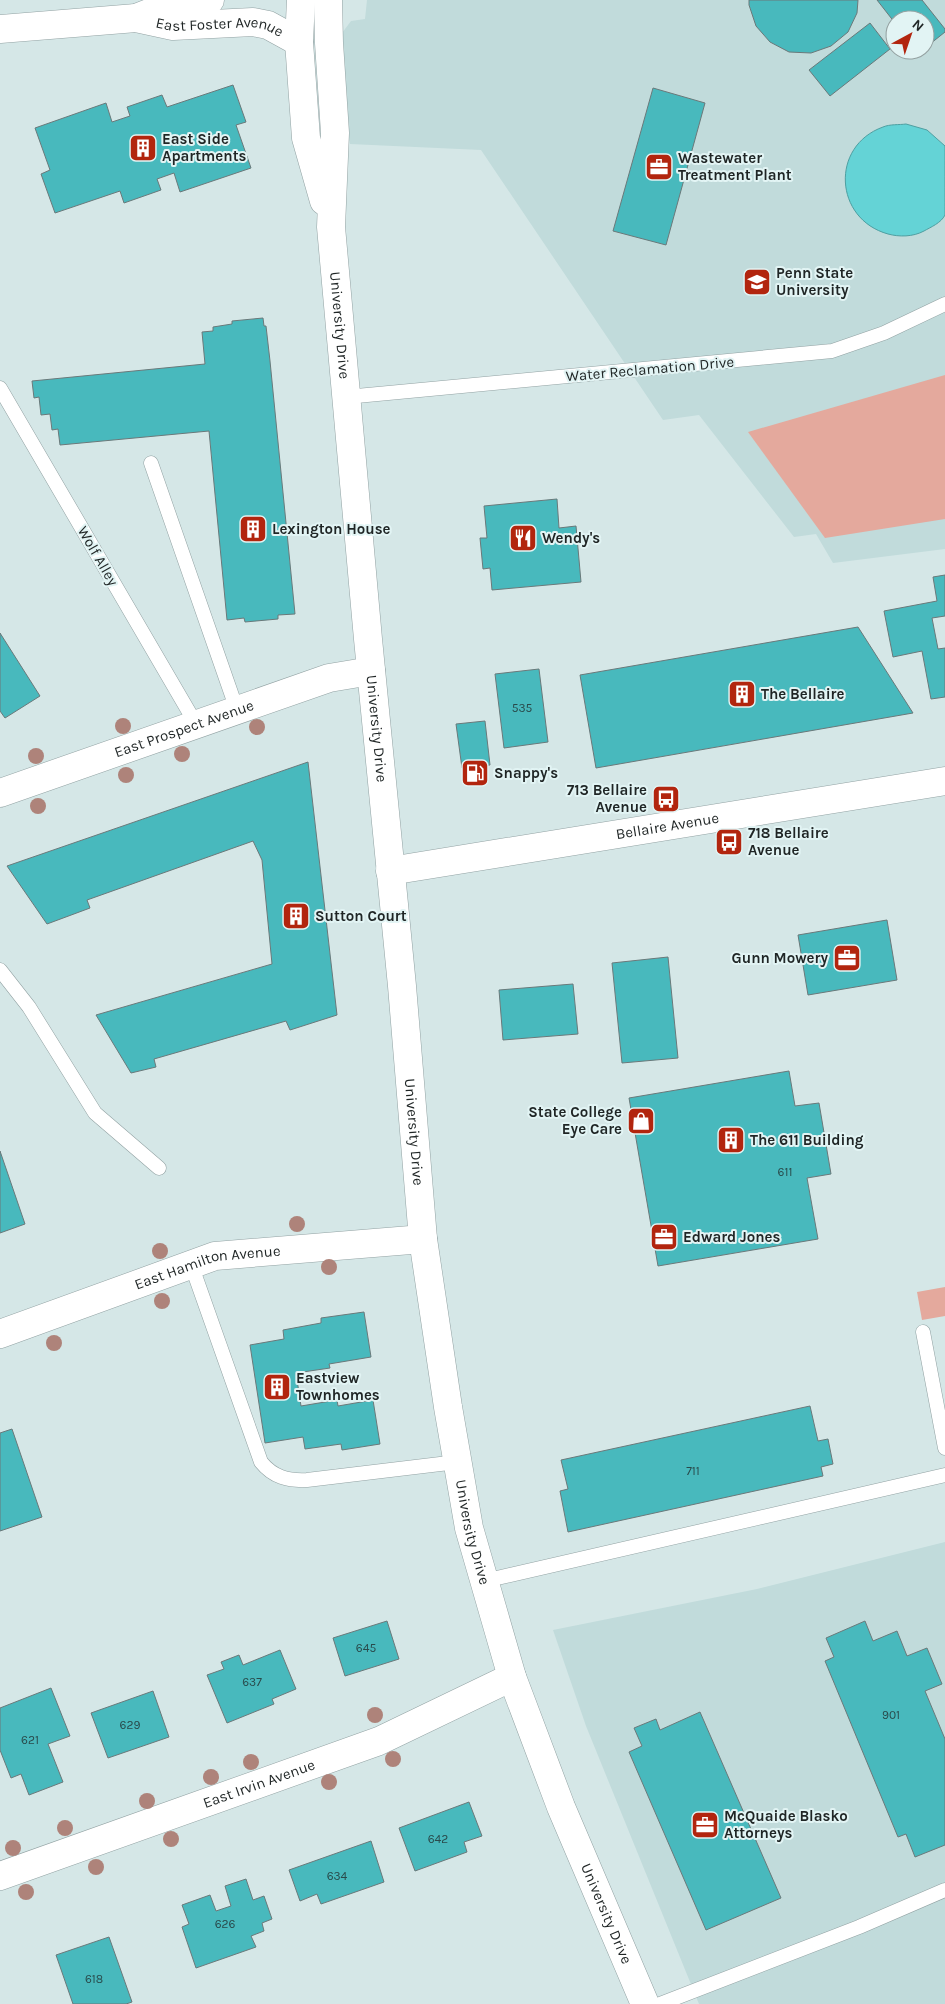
<svg xmlns="http://www.w3.org/2000/svg" width="945" height="2004" font-family="Karla,sans-serif">
	<rect width="100%" height="100%" fill="#d5e7e7"/>
	<g fill="#c1dbdb" fill-rule="evenodd">
		<path d="M367,0H945V549L833,563L816,534L794,537L699,415L663,420L481,150L350,144L340,77L342,33L351,21L365,19ZM895,20H925V50H895Z"/>
		<path d="M945,1542V2004H699L586,1726L553,1630L757,1589Z"/>
	</g>
	<g fill="#e4a99d">
		<path d="M945,375V519L825,538L748,432Z"/>
		<path d="M945,1287V1316L922,1320L917,1292Z"/>
	</g>
	<path fill="#64d3d6" stroke="#4f9fa1" d="M906,124L927,130L945,146C945,158 945,207 945,215C941,223 931,227 924,231C913,237 899,237 888,234C834,219 830,146 883,127C890,124 899,125 906,124Z"/>
	<g fill="#48b9bd" stroke="#6a797a">
		<path d="M749,0H858L857,13L848,32L831,46L811,53L789,52L770,42L756,26L749,5Z"/>
		<path d="M877,0H922L945,29V32L925,48V20H895V23Z"/>
		<path d="M870,23L890,49L830,96L809,70Z"/>
		<path d="M233,85L246,122L236,125L251,168L180,192L174,173L157,179L161,190L124,203L120,191L55,213L41,174L50,170L35,128L106,103L112,122L130,116L127,107L162,95L167,107Z"/>
		<path d="M653,88L705,103L666,245L613,231Z"/>
		<path d="M263,318L264,326H266L270,361L295,614L278,615V619L245,622L244,618L227,620L209,431L60,445L58,429L52,430L50,414L41,415L39,397L34,398L32,381L205,364L202,332L213,331V327L232,324V321Z"/>
		<path d="M557,499L559,528L576,526L581,582L492,590L490,568L483,569L480,538H487L484,506Z"/>
		<path d="M945,575V616L932,618L938,649L945,648V697L931,699L922,651L893,657L884,611L937,601L933,577Z"/>
		<path d="M858,627L913,713L596,768L580,675Z"/>
		<path d="M0,633L40,696L5,718L0,711Z"/>
		<path d="M539,669L548,742L504,748L495,674Z"/>
		<path d="M485,721L490,765L462,768L456,724Z"/>
		<path d="M308,762L337,1015L290,1030L286,1021L154,1059L156,1067L131,1073L96,1015L272,964L262,860L253,841L87,900L90,908L47,924L7,866Z"/>
		<path d="M887,920L897,980L808,995L798,935Z"/>
		<path d="M668,957L678,1058L622,1063L612,963Z"/>
		<path d="M573,984L578,1034L503,1040L499,990Z"/>
		<path d="M789,1071L795,1106L819,1103L831,1174L807,1178L818,1239L658,1266L629,1098Z"/>
		<path d="M0,1151L25,1224L0,1233Z"/>
		<path d="M364,1312L371,1357L329,1364L330,1368L296,1373L301,1406L337,1400L338,1406L373,1400L380,1444L342,1450L341,1444L305,1449L303,1437L265,1443L250,1345L284,1339L283,1330L321,1323V1318Z"/>
		<path d="M810,1406L818,1441L828,1439L833,1464L821,1467L823,1476L568,1532L560,1491L568,1489L561,1460Z"/>
		<path d="M12,1429L42,1517L0,1531V1433Z"/>
		<path d="M387,1621L399,1659L345,1676L333,1638Z"/>
		<path d="M865,1621L873,1641L897,1631L907,1656L927,1648L942,1684L925,1691L945,1739V1845L915,1857L906,1834L898,1837L825,1661L834,1657L826,1638Z"/>
		<path d="M280,1650L296,1689L272,1699L274,1704L227,1723L207,1675L224,1669L221,1662L239,1655L243,1665Z"/>
		<path d="M51,1688L70,1736L48,1744L63,1782L29,1795L21,1774L11,1778L0,1750V1708Z"/>
		<path d="M153,1691L169,1737L108,1758L91,1713Z"/>
		<path d="M700,1712L781,1898L706,1930L629,1752L642,1746L634,1728L656,1719L660,1730Z"/>
		<path d="M469,1802L482,1836L464,1842L467,1852L415,1871L399,1828Z"/>
		<path d="M371,1841L384,1882L321,1904L317,1894L300,1901L289,1870Z"/>
		<path d="M246,1879L253,1900L264,1896L272,1919L262,1923L264,1931L251,1936L256,1947L196,1968L182,1927L189,1924L182,1905L210,1895L216,1911L231,1906L225,1886Z"/>
		<path d="M109,1937L132,2002L126,2004H73L56,1955Z"/>
	</g>
	<g fill="none" stroke-linecap="round" stroke-linejoin="round">
		<g stroke="#92a2a3" stroke-width="15">
			<g id="service">
				<path d="M0,388L196,724"/>
				<path d="M346,397L832,351L884,333L945,304"/>
				<path d="M151,463L237,710"/>
				<path d="M0,970L29,1007L95,1113L159,1168"/>
				<path d="M191,1264L261,1462C273,1477 288,1481 307,1480L457,1462"/>
				<path d="M923,1332L945,1448"/>
				<path d="M484,1581L945,1475"/>
				<path d="M660,2004L859,1927L945,1890"/>
			</g>
		</g>
		<g stroke="#92a2a3" stroke-width="29">
			<g id="minor">
				<path id="s1" d="M136,18L173,26L253,22L268,25L299,42"/>
				<path d="M0,29L136,18L172,4L210,0"/>
				<path id="s2" d="M0,793L329,678L371,671"/>
				<path id="s3" d="M390,871L945,781"/>
				<path id="s4" d="M0,1334L215,1256L423,1239"/>
				<path id="s5" d="M0,1876L379,1741L512,1677"/>
			</g>
		</g>
		<g stroke="#92a2a3" stroke-width="29">
			<g id="secondary">
				<path d="M301,0L299,42L306,138L324,201"/>
				<path id="s6" d="M328,0L329,43L335,133L331,227L368,639L402,986L423,1239L448,1407L469,1528L512,1677L561,1807L645,2004"/>
			</g>
		</g>
		<use href="#service" stroke="#fff" stroke-width="14"/>
		<use href="#minor" stroke="#fff" stroke-width="28"/>
		<use href="#secondary" stroke="#fff" stroke-width="28"/>
	</g>
	<g fill="#ae837a">
		<circle cx="123" cy="726" r="8"/>
		<circle cx="257" cy="727" r="8"/>
		<circle cx="182" cy="754" r="8"/>
		<circle cx="36" cy="756" r="8"/>
		<circle cx="126" cy="775" r="8"/>
		<circle cx="38" cy="806" r="8"/>
		<circle cx="297" cy="1224" r="8"/>
		<circle cx="160" cy="1251" r="8"/>
		<circle cx="329" cy="1267" r="8"/>
		<circle cx="162" cy="1301" r="8"/>
		<circle cx="54" cy="1343" r="8"/>
		<circle cx="375" cy="1715" r="8"/>
		<circle cx="393" cy="1759" r="8"/>
		<circle cx="251" cy="1762" r="8"/>
		<circle cx="211" cy="1777" r="8"/>
		<circle cx="329" cy="1782" r="8"/>
		<circle cx="147" cy="1801" r="8"/>
		<circle cx="65" cy="1828" r="8"/>
		<circle cx="171" cy="1839" r="8"/>
		<circle cx="13" cy="1848" r="8"/>
		<circle cx="96" cy="1867" r="8"/>
		<circle cx="26" cy="1892" r="8"/>
	</g>
	<defs>
		<g id="building-square" transform="scale(1.4375)"><rect x="-9" y="-9" width="18" height="18" rx="4" fill="#b2250e" stroke="#e2f4f4"/><path d="M-4-6H4V6H1V3H-1V6H-4ZM-2.5-4.3h1.7v1.8h-1.7ZM.8-4.3h1.7v1.8H.8ZM-2.5-1h1.7V.8h-1.7ZM.8-1h1.7V.8H.8Z" fill="#fff"/></g>
		<g id="office-square" transform="scale(1.4375)"><rect x="-9" y="-9" width="18" height="18" rx="4" fill="#b2250e" stroke="#e2f4f4"/><path d="M-6-3h4V-5.5h4V-3h4V5H-6ZM-1-4.5V-3h2v-1.5ZM-6 0V1H6V0Z" fill="#fff"/></g>
		<g id="university-square" transform="scale(1.4375)"><rect x="-9" y="-9" width="18" height="18" rx="4" fill="#b2250e" stroke="#e2f4f4"/><path d="M0-5L7-2L0 1L-7-2ZM-4 1L0 2.5L4 1V4Q0 6-4 4Z" fill="#fff"/></g>
		<g id="restaurant-square" transform="scale(1.4375)"><rect x="-9" y="-9" width="18" height="18" rx="4" fill="#b2250e" stroke="#e2f4f4"/><path d="M-5-6h1v4h1v-4h1v4h1v-4h1v5L-1.5 .5V6h-2V.5L-5-1ZM5-6V6H3V1.5H1.5Q1.5-4 5-6Z" fill="#fff"/></g>
		<g id="fuel-square" transform="scale(1.4375)"><rect x="-9" y="-9" width="18" height="18" rx="4" fill="#b2250e" stroke="#e2f4f4"/><path d="M-5.5-6h7V0h2V4h1.3V-2.5L3-4.5l.8-.8L6-3V5H2.5V1h-1V6h-7ZM-4.2-4.7v3.2H.2V-4.7Z" fill="#fff"/></g>
		<g id="bus-square" transform="scale(1.4375)"><rect x="-9" y="-9" width="18" height="18" rx="4" fill="#b2250e" stroke="#e2f4f4"/><path d="M-5-6H5V4H4V6H2V4H-2V6H-4V4H-5ZM-3.5-4V0h7V-4ZM-3.5 1.2v1.5H-2V1.2ZM2 1.2v1.5H3.5V1.2Z" fill="#fff"/></g>
		<g id="shop-square" transform="scale(1.4375)"><rect x="-9" y="-9" width="18" height="18" rx="4" fill="#b2250e" stroke="#e2f4f4"/><path d="M-5-2.5h2.3a2.7 3.5 0 0 1 5.4 0H5L5.5 6h-11ZM-1.5-2.5h3a1.5 2.3 0 0 0-3 0Z" fill="#fff"/></g>
	</defs>
	<g fill-rule="evenodd">
		<use href="#building-square" x="143" y="148"/>
		<use href="#office-square" x="659" y="167"/>
		<use href="#university-square" x="757" y="282"/>
		<use href="#building-square" x="253" y="529"/>
		<use href="#restaurant-square" x="523" y="538"/>
		<use href="#building-square" x="742" y="694"/>
		<use href="#fuel-square" x="475" y="773"/>
		<use href="#bus-square" x="666" y="799"/>
		<use href="#bus-square" x="729" y="842"/>
		<use href="#building-square" x="296" y="916"/>
		<use href="#office-square" x="847" y="958"/>
		<use href="#shop-square" x="641" y="1121"/>
		<use href="#building-square" x="731" y="1140"/>
		<use href="#office-square" x="664" y="1237"/>
		<use href="#building-square" x="277" y="1387"/>
		<use href="#office-square" x="705" y="1825"/>
	</g>
	<g text-anchor="middle" dominant-baseline="central" stroke-width="4" stroke-linejoin="round" paint-order="stroke">
		<g font-size="12" fill="#294a4b">
			<text x="522" y="708">535</text>
			<text x="785" y="1172">611</text>
			<text x="693" y="1471">711</text>
			<text x="366" y="1648">645</text>
			<text x="252" y="1682">637</text>
			<text x="891" y="1715">901</text>
			<text x="130" y="1725">629</text>
			<text x="30" y="1740">621</text>
			<text x="438" y="1839">642</text>
			<text x="337" y="1876">634</text>
			<text x="225" y="1924">626</text>
			<text x="94" y="1979">618</text>
		</g>
		<g font-size="15" fill="#1f2525" stroke="#e2f4f4">
			<text stroke="none"><textPath href="#s1" startOffset="85">East Foster Avenue</textPath></text>
			<text stroke="none"><textPath href="#s6" startOffset="326">University Drive</textPath></text>
			<text transform="translate(650 369) rotate(-5)">Water Reclamation Drive</text>
			<text transform="translate(98 556) rotate(60)">Wolf Alley</text>
			<text stroke="none"><textPath href="#s6" startOffset="731">University Drive</textPath></text>
			<text stroke="none"><textPath href="#s2" startOffset="195">East Prospect Avenue</textPath></text>
			<text stroke="none"><textPath href="#s3" startOffset="281">Bellaire Avenue</textPath></text>
			<text stroke="none"><textPath href="#s6" startOffset="1136">University Drive</textPath></text>
			<text stroke="none"><textPath href="#s4" startOffset="219">East Hamilton Avenue</textPath></text>
			<text stroke="none"><textPath href="#s6" startOffset="1541">University Drive</textPath></text>
			<text stroke="none"><textPath href="#s5" startOffset="275">East Irvin Avenue</textPath></text>
			<text stroke="none"><textPath href="#s6" startOffset="1946">University Drive</textPath></text>
		</g>
		<g font-size="15" font-weight="bold" fill="#1f2525" stroke="#e2f4f4" text-anchor="start">
			<text x="162" y="139">East Side<tspan x="162" dy="17">Apartments</tspan></text>
			<text x="678" y="158">Wastewater<tspan x="678" dy="17">Treatment Plant</tspan></text>
			<text x="776" y="273">Penn State<tspan x="776" dy="17">University</tspan></text>
			<text x="272" y="529">Lexington House</text>
			<text x="542" y="538">Wendy's</text>
			<text x="761" y="694">The Bellaire</text>
			<text x="494" y="773">Snappy's</text>
			<text x="647" y="790" text-anchor="end">713 Bellaire<tspan x="647" dy="17">Avenue</tspan></text>
			<text x="748" y="833">718 Bellaire<tspan x="748" dy="17">Avenue</tspan></text>
			<text x="315" y="916">Sutton Court</text>
			<text x="828" y="958" text-anchor="end">Gunn Mowery</text>
			<text x="622" y="1112" text-anchor="end">State College<tspan x="622" dy="17">Eye Care</tspan></text>
			<text x="750" y="1140">The 611 Building</text>
			<text x="683" y="1237">Edward Jones</text>
			<text x="296" y="1378">Eastview<tspan x="296" dy="17">Townhomes</tspan></text>
			<text x="724" y="1816">McQuaide Blasko<tspan x="724" dy="17">Attorneys</tspan></text>
		</g>
	</g>
	<g transform="translate(910 35) rotate(40)"><circle r="24" fill="#e2f4f4" stroke="#94a1a1"/>
	<path d="M0-4L9 19L0 12L-9 19Z" fill="#b2250e"/>
	<text y="-8" font-size="14" font-weight="bold" text-anchor="middle" fill="#1f2525">N</text>
	</g>
</svg>
